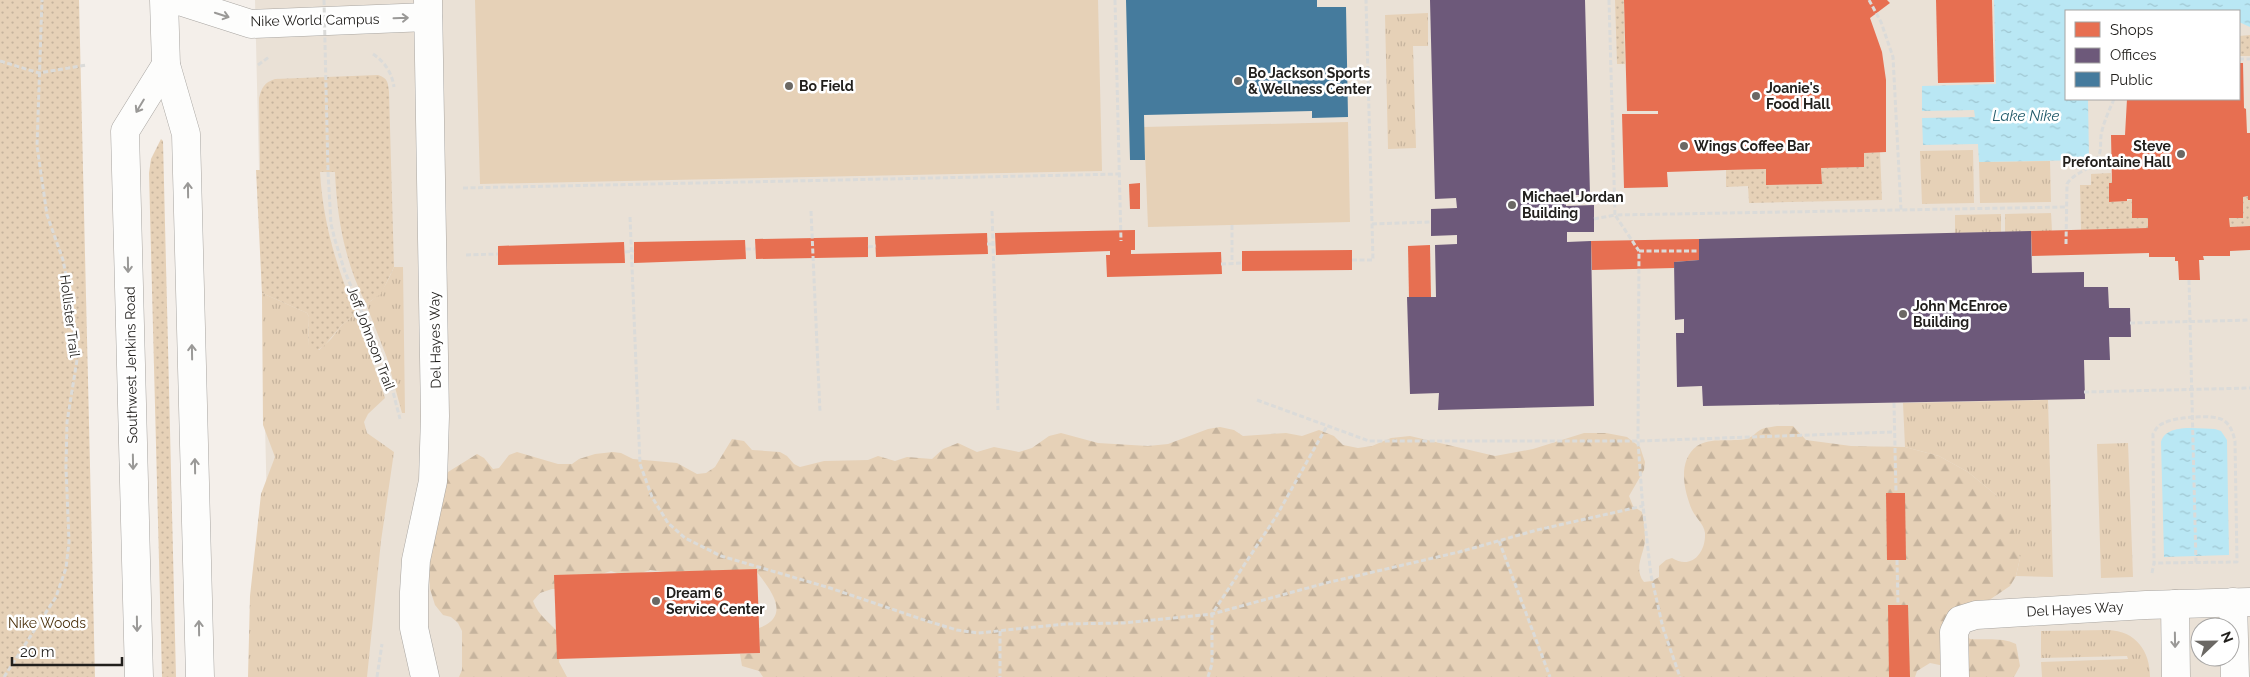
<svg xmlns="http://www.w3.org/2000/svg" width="2250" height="677" font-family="Raleway,sans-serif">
	<defs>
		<pattern id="grass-tufts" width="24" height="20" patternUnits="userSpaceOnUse" patternTransform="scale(1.25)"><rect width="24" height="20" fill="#e6d1b7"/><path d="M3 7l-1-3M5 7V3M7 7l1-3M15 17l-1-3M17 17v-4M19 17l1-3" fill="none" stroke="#c5b39d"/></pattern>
		<pattern id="forest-firs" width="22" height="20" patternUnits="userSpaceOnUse" patternTransform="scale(1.25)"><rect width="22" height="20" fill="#e6d1b7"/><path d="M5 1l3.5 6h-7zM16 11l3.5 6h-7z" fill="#c5b39d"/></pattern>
		<pattern id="park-dots" width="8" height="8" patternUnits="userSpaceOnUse" patternTransform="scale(1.25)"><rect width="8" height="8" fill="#e6d1b7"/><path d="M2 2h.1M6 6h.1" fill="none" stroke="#c5b39d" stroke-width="1.8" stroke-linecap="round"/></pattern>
		<pattern id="water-ripples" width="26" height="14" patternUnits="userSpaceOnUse" patternTransform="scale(1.25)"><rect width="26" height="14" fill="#b9e7f4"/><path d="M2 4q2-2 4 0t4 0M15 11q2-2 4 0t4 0" fill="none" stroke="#9fc6d1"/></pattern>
	</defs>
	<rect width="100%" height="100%" fill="#f4efea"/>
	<path fill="#eae1d6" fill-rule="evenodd" d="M255,0H2250V677H271ZM2066,11H2239V99H2066ZM2200,627H2230V657H2200Z"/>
	<g fill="url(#grass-tufts)">
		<path d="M1428,13V46H1413L1416,148L1388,149L1385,15Z"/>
		<path d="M1973,150L1974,203L1922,204L1920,151Z"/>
		<path d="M2050,161L2051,202L1980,203L1979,162Z"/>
		<path d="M2051,213L2052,231L2005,232V214Z"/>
		<path d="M2001,214V232L1955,233V215Z"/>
		<path d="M394,267H403L405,413H402L387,358L366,304C382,295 387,283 394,267Z"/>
		<path d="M262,293L307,313L309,317L308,346L319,350L331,339L341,326L356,313L385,398L368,414L364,422L367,433L394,452L381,541L367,677H248L250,596L261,494L275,457L263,425Z"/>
		<path d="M2048,400L2053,577L2016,576L2020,558L1996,495L1968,472L1939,456L1905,447L1903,403Z"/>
		<path d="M2128,443L2133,577L2101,578L2097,444Z"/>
		<path d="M2108,630C2136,631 2150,651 2150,677H2042L2041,662L2128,659L2127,656L2041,658V631Z"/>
	</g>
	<path fill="url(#forest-firs)" d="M1777,426H1793L1806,440L1851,446L1905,447L1939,456L1968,472L1996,495L2014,532L2020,558L2016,576L2010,586L1967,615L1960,627L1970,639C1985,640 2003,637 2016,644L2020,666L2014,677H1968L1959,669L1930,663L1917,671L1915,677H763L759,671L742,666L740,654L760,653L759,628C792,616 771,590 756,571L667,572L650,570L629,577L611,571L595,576L570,589H552L540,593L533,601C538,616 552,624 562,637L559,662L567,677H459L462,670V631L458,623L451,617L443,615L435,605L430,589L425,501L448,472L477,454L484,458L493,469L499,468L509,455L517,452L558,464H572L579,459L595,454L613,452L621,453L633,459L677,463L697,474L706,473L715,467L732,439L744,441L752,450L780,452L787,456L794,464L800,467L824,461L868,460L878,456L895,461L907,457L932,459L943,449L958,443L977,452L994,447L1019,452L1032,448L1049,436L1061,433L1098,443L1148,446L1168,444L1208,429L1220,427L1234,430L1243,436L1286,433L1302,436L1319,430L1334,436L1343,445L1358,448L1372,446L1391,438L1410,436L1495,456L1533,449L1584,433H1606L1627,437L1640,447L1645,462L1644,470L1629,496L1633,506L1642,512C1644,521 1645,530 1645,540C1644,555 1633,568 1644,582L1652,581L1659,577V566L1666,560L1672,558C1691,570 1706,553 1705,533C1704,524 1696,518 1692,510C1684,491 1677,461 1697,446C1711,437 1732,442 1746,439C1752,438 1757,431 1762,429C1767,427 1773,427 1777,426Z"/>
	<g fill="url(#park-dots)">
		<path d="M0,0H79L95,677H0Z"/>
		<path d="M1615,0H1624L1625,64H1617Z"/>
		<path d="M2250,35V56H2239V36Z"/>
		<path d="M378,75C388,78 388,83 389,92L394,267L381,294L366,304C345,262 337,219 335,172H320C323,222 336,267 356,313L341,326L324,346L315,352L308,346L309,317L307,313L262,293L256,170H260L259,98C262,87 264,83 275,79Z"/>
		<path d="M161,139L163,141L176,677H162L149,173L151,159Z"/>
		<path d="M1880,152L1882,200L1749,203L1748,186L1726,187V170L1766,169L1767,185L1822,184L1821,168L1864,167V153Z"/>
		<path d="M2111,173L2112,183H2109V202L2127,201L2132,199V218H2148V228L2081,230L2080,185H2091V174Z"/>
		<path d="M2248,196L2250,200V226L2230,227L2229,218H2243V197Z"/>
	</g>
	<g fill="#e6d1b7">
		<path d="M475,0H1098L1102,171L480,184Z"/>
		<path d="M1348,122L1350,222L1148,227L1144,127Z"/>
	</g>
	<g fill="url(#water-ripples)">
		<path d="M1994,0H2250V27L2239,22V11H2066V99H2088L2089,160L1979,162L1978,144L1923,145L1922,118L1975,117L1974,110L1922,111V86L1996,84Z"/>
		<path d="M2215,429L2221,431L2227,440L2229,555L2164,557L2161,442C2166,423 2199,429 2215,429Z"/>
	</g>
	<g fill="#e76f51">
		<path d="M1624,0H1887L1890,3L1870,18L1882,52L1886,80V152L1864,153V167L1821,168L1822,184L1766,185V169L1726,170L1667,172L1668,187L1624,188L1622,114H1658V111H1627Z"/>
		<path d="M1936,0H1992L1994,82L1938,83Z"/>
		<path d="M2239,63H2243L2244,108L2246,109L2247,133H2250V200H2248V196L2243,197V218H2229L2230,227L2250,226V250L2230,251V256H2203L2204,260H2199L2200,280H2179L2178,261H2175V257H2149V253L2032,256L2031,231L2148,228V218H2132V199H2127V201L2109,202V183H2112L2111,135H2125L2127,99H2239Z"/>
		<path d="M1140,183V209H1130L1129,184Z"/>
		<path d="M1135,230V250H1131V254L1221,252L1222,274L1107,277L1106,255H1110V251L996,255L995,233Z"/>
		<path d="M987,233L988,254L876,257L875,236Z"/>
		<path d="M868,237V257L756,259L755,239Z"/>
		<path d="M1699,239V260L1674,262V268L1592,270L1591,241Z"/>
		<path d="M745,240L746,259L634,263V242Z"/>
		<path d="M624,242L625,263L498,265V246Z"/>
		<path d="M1430,245L1431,297L1409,298L1408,246Z"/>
		<path d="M1352,250V270L1242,271V251Z"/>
		<path d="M1886,493H1905L1906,560H1887Z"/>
		<path d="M757,569L760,653L557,659L554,575Z"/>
		<path d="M1888,605H1908L1910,677H1889Z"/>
	</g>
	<g fill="#6d597a">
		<path d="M1430,0H1585L1590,195H1566V206L1594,205V232H1567V242L1591,241L1594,406L1438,410L1439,393L1410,394L1407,297H1436L1435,245L1457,244V235L1431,236V209L1457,208L1456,198L1435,199Z"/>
		<path d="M2031,231L2032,273L2084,272V287H2108L2109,308H2130L2131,337H2109L2110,360H2084L2085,399L1703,406L1702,386L1677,387L1676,333H1684V319L1675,320L1674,262L1699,260V239Z"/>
	</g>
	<path fill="#457b9d" d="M1126,0H1317V7H1346L1348,117L1312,118V111L1144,115L1145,160H1130Z"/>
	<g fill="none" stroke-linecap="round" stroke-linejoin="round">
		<g stroke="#a8a5a1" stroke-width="29">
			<g id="minor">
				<path d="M176,0L251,24L428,17"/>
				<path d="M2233,602L2235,677"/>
				<path d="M2175,604L2176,677"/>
				<path d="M425,677L414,628V592L416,560L433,481L435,416L428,0"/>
				<path d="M1955,677L1954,632L1960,620L1976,615L2146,605L2250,602"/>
			</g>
		</g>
		<g stroke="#a8a5a1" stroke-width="29">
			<g id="major">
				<path d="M164,0L166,65L186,134L200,677"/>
				<path d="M139,677L125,131L166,65"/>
			</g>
		</g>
		<g stroke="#dbdbd9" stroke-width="3" stroke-dasharray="5 2.5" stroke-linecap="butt">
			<path d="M1115,0L1121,241"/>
			<path d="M1609,0L1615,215L2066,207"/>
			<path d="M1869,0L1881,22L1893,57L1901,210"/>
			<path d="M373,54C385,62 392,73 394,87"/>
			<path d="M2239,59H2250"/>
			<path d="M0,61L39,73L86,65"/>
			<path d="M258,65L269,57"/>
			<path d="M328,172L331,224L335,240L345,272L389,376L400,419"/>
			<path d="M463,188L1120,174"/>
			<path d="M811,211L820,412"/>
			<path d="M992,211L998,410"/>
			<path d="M630,217L640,464L652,497L668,523L685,538L721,556L830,588L927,621L957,630L978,633L1065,624L1124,623L1212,614L1326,583L1459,552L1537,530L1643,506"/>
			<path d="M1594,219L1615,215L1639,251L1638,441L1642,497L1651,575L1663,628L1680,677"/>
			<path d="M1372,224L1431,222"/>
			<path d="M1232,225V263"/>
			<path d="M987,244H995"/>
			<path d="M2066,244L2067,184C2074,172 2090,171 2097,159C2102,151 2100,145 2101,136C2103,123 2109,111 2114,99"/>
			<path d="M868,247L876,246"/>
			<path d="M746,249H755"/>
			<path d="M1639,251H1699"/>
			<path d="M625,252L634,251"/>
			<path d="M466,255L498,254"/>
			<path d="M1352,260H1373L1366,0"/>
			<path d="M1221,264L1243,263"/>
			<path d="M2189,280L2196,563"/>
			<path d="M2130,323L2250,320"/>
			<path d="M2084,392L2250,388"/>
			<path d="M1257,400L1369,441H1638L1894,432"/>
			<path d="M1894,403L1896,493"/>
			<path d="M1499,541L1550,677"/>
			<path d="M1897,560L1898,605"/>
			<path d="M2152,573L2154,563L2153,434C2156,429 2158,425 2164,423C2174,417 2214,414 2223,420C2231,425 2233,433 2235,441L2237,562L2154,563"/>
			<path d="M1000,631V677"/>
			<path d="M4,677L56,597L66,568L69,542L66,467L67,422L77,360L72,306L63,260L47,215L37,146L42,0"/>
			<path d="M377,677L382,644"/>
			<path d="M1208,677L1212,664V614L1277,515L1327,426"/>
		</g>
		<use href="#minor" stroke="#fdfdfc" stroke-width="28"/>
		<use href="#major" stroke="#fdfdfc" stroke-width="28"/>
		<path stroke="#dbdbd9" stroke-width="3" stroke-dasharray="5 2.5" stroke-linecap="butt" d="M324,0L328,172"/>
	</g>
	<defs><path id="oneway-shaft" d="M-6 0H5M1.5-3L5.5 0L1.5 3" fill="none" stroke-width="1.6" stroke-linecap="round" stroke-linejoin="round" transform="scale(1.25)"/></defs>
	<g stroke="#9a9997">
		<use href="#oneway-shaft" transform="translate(222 15) rotate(18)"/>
		<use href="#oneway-shaft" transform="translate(401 18) rotate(-2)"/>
		<use href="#oneway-shaft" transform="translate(140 106) rotate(121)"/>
		<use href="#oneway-shaft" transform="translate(188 190) rotate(-91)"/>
		<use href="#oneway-shaft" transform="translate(128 265) rotate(89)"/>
		<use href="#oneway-shaft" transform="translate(192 352) rotate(-91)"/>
		<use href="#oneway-shaft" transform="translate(133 462) rotate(89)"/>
		<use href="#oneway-shaft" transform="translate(195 466) rotate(-91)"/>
		<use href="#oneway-shaft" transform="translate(137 624) rotate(89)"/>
		<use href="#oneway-shaft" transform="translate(199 628) rotate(-91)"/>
		<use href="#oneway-shaft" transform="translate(2175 640) rotate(89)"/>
	</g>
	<g fill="#6b6864" stroke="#fff" stroke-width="2">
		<circle cx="1238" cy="81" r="5"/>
		<circle cx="789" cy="86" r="5"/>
		<circle cx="1756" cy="96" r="5"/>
		<circle cx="1684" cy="146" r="5"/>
		<circle cx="2181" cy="154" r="5"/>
		<circle cx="1512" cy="205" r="5"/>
		<circle cx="1903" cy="314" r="5"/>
		<circle cx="656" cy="601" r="5"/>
	</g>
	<g text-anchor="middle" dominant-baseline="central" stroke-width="5" stroke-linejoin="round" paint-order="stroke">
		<g font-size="14" fill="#211f1c" stroke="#fff">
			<text transform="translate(315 20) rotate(-1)">Nike World Campus</text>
			<text transform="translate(70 316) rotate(83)">Hollister Trail</text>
			<text transform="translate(371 338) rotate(69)">Jeff Johnson Trail</text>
			<text transform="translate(435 340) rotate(-91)">Del Hayes Way</text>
			<text transform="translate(131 365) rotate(-91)">Southwest Jenkins Road</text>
			<text transform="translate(2075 609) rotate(-3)">Del Hayes Way</text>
		</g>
		<g font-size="14" font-weight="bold" fill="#211f1c" stroke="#fff" text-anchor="start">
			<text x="1248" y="73">Bo Jackson Sports<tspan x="1248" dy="16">&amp; Wellness Center</tspan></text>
			<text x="799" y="86">Bo Field</text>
			<text x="1766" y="88">Joanie's<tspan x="1766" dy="16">Food Hall</tspan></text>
			<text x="1694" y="146">Wings Coffee Bar</text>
			<text x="2171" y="146" text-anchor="end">Steve<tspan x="2171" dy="16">Prefontaine Hall</tspan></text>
			<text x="1522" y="197">Michael Jordan<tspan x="1522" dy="16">Building</tspan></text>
			<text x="1913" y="306">John McEnroe<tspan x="1913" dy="16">Building</tspan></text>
			<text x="666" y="593">Dream 6<tspan x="666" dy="16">Service Center</tspan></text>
		</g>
		<g font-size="14" fill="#4c320d" stroke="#fff">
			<text x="47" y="623">Nike Woods</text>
		</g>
		<g font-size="15" font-style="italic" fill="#225a69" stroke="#fff">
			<text x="2026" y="116">Lake Nike</text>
		</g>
	</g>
	<rect x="2065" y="10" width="175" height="90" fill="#ffffff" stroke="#a6a5a4"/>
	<rect x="2075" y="22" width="25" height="15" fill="#e76f51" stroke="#a6a5a4"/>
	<text x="2110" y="35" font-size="15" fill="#211f1c">Shops</text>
	<rect x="2075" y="48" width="25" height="15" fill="#6d597a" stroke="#a6a5a4"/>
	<text x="2110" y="60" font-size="15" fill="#211f1c">Offices</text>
	<rect x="2075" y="72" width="25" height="15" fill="#457b9d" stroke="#a6a5a4"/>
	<text x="2110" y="85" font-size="15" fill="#211f1c">Public</text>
	<g transform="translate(2215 642) rotate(68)"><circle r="24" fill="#ffffff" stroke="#a6a5a4"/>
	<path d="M0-4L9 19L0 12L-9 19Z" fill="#6b6864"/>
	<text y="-8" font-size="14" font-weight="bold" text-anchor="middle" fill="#211f1c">N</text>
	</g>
	<path d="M12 657v8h110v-8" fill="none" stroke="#211f1c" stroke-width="2.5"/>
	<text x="20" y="657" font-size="15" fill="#211f1c" stroke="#ffffff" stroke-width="4" paint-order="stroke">20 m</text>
</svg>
